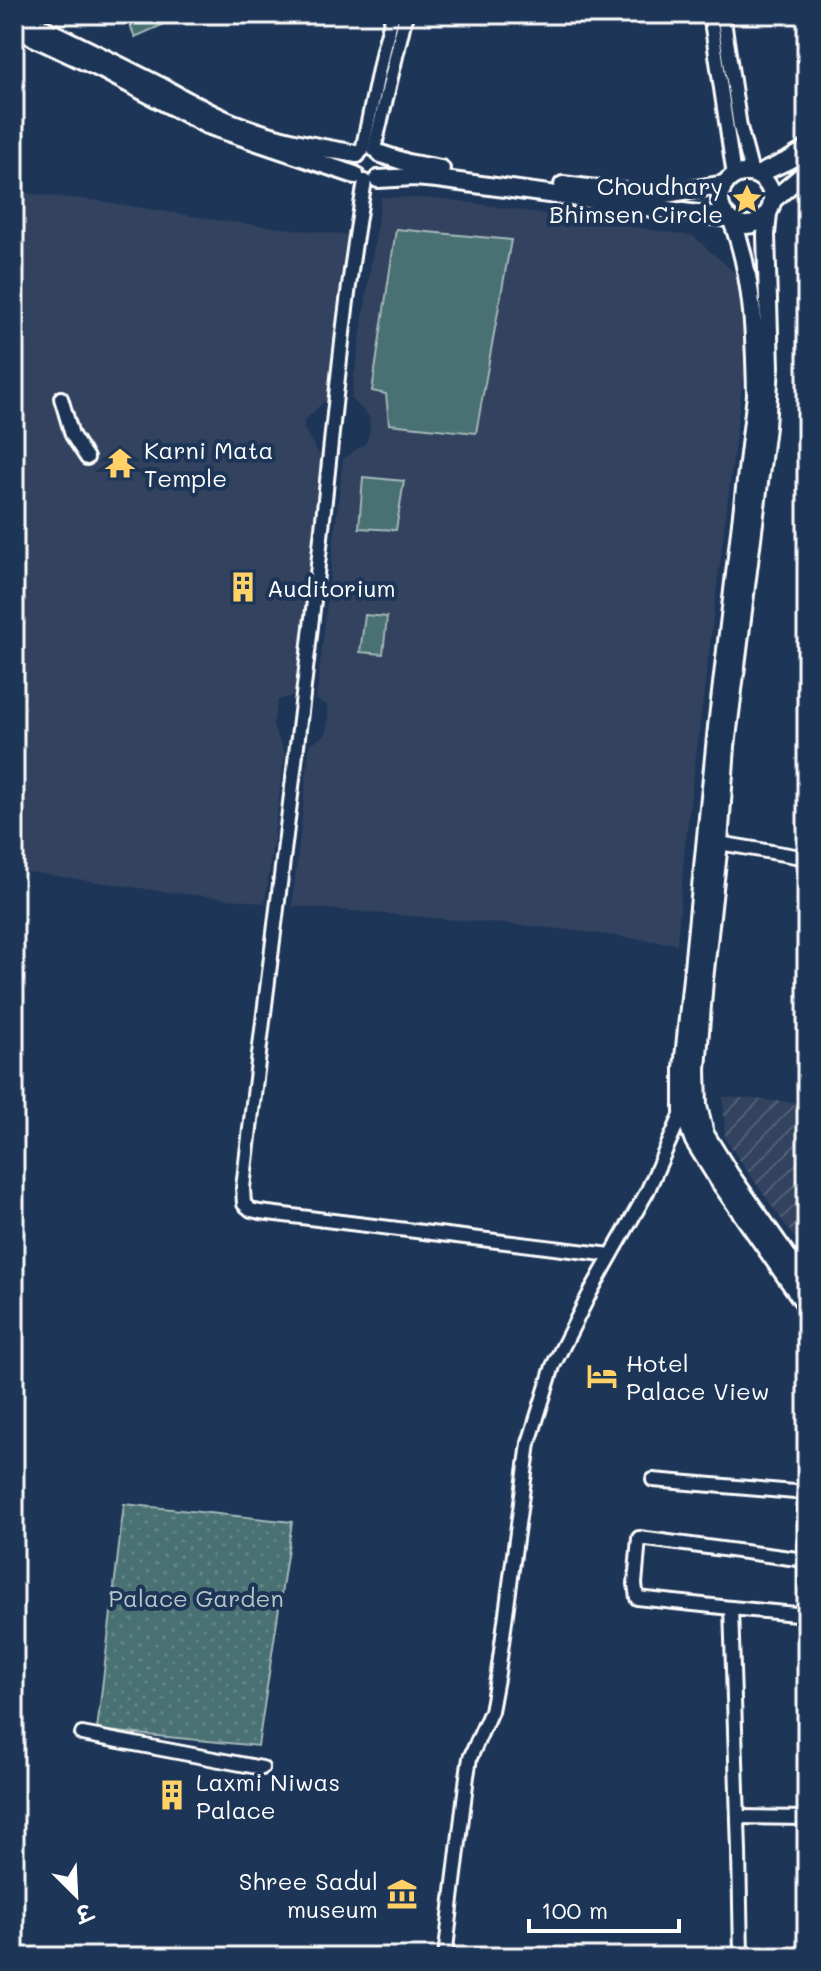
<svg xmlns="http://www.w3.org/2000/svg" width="821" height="1971" font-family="Mali,'Playpen Sans Deva',sans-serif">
	<defs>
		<pattern id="industrial-furrows" width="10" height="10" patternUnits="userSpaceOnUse" patternTransform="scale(2)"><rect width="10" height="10" fill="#32425e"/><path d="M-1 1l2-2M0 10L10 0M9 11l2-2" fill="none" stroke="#515e76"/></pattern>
		<pattern id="green-dots" width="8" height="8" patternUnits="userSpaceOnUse" patternTransform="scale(2)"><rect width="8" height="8" fill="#4a7072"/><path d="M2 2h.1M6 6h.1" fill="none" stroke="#658587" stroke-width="1.8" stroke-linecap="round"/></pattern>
	</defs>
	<rect width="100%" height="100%" fill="#1d3557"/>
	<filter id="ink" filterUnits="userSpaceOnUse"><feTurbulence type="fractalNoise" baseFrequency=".0125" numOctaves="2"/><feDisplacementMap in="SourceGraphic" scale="16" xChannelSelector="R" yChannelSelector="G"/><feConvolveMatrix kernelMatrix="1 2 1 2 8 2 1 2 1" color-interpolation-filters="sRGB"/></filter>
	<g filter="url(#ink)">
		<g fill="#32425e">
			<path d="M14,192L99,201L230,222L347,235L330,396L304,421V429L321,458L294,696L278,700L275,713L273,726L285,753L265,903L160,891L14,870Z"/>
			<path d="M381,197L446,199L693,236L740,277L747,359L740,402L685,846L677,944L551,928L292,906L310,743L319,739L326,733L328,718L327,705L316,700L343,459L366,443L370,429L369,417L351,398Z"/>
		</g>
		<path fill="url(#industrial-furrows)" d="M723,1097L807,1103V1256L725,1139Z"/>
		<path fill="url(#green-dots)" stroke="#a4b8b8" stroke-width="2" d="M124,1504L292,1522L258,1746L97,1730Z"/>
		<g fill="#4a7072" stroke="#a4b8b8" stroke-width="2">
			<path d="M125,14H157L162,25L135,37Z"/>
			<path d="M396,229L511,240L476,433L389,424L386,394L372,391Z"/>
			<path d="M363,477L404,481L396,530L359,528Z"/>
			<path d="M365,615L387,617L383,654L360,652Z"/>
		</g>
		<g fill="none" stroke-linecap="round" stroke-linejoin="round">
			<g stroke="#fff" stroke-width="18">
				<g id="minor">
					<path d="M710,14L734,176"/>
					<path d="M723,14L740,127L752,173"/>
					<path d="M374,150L406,14"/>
					<path d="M362,151L383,50L393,14"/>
					<path d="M365,181C341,317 331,455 315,591C293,790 266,989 243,1188L244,1204L251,1210L260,1212L611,1255"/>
					<path d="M61,398L72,435L87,458"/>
					<path d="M719,843L807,858"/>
					<path d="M653,1480L807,1493"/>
					<path d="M807,1505L805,1509L807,1611"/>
					<path d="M731,1608L637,1598L635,1584L639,1538L805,1560"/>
					<path d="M82,1734L262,1768"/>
					<path d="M738,1817L807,1818"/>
					<path d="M445,1957L467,1776L470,1758L491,1711L498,1673L529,1443L553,1366L591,1291L647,1192L683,1111"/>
					<path d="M741,1957L739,1851L731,1608L807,1615"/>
				</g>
			</g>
			<g stroke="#fff" stroke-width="22">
				<g id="major">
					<path d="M14,15C64,37 113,62 162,87C186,100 208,113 233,123C273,139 315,147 357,154"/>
					<path d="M14,28L101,69L207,125L355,175"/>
					<path d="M381,154L408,163L441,169"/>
					<circle cx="746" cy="199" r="26"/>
					<path d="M757,175L789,160L807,149"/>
					<path d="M378,179L414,177L437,179L728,218"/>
					<path d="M563,185L639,194H666L725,184"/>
					<path d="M773,200L807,171"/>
					<path d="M768,213L766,235L770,367L766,427L726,746L719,843L704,980L697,1069L698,1106L705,1134L729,1173L807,1284"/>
					<path d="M732,221C753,274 755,339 756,395L717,727L683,1068V1111L694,1141L719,1181L807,1307"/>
				</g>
			</g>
			<use href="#minor" stroke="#1d3557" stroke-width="12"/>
			<use href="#major" stroke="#1d3557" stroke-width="16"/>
		</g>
	</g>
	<defs>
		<g id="sight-bare" transform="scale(2.4)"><path d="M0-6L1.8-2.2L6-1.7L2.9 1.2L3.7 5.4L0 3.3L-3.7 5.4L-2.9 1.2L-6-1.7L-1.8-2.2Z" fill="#ffd166" stroke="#1d3557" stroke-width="2.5" paint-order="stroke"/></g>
		<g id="temple-bare" transform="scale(2.4)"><path d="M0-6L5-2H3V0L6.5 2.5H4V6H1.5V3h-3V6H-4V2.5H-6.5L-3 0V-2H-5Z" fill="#ffd166" stroke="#1d3557" stroke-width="2.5" paint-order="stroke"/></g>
		<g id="building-bare" transform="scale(2.4)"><path d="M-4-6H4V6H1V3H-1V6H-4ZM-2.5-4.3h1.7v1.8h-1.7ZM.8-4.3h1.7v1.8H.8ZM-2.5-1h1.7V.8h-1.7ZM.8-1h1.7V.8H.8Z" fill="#ffd166" stroke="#1d3557" stroke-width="2.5" paint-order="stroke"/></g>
		<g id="hotel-bare" transform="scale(2.4)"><path d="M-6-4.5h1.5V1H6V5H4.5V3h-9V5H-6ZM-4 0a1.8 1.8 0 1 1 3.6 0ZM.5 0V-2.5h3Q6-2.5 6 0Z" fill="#ffd166" stroke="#1d3557" stroke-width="2.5" paint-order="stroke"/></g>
		<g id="museum-bare" transform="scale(2.4)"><path d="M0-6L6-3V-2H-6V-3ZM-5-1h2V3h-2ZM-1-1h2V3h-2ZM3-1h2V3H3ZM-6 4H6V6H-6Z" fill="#ffd166" stroke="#1d3557" stroke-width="2.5" paint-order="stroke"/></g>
	</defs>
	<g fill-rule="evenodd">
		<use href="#sight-bare" x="747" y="199"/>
		<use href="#temple-bare" x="120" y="463"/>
		<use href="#building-bare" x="243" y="587"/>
		<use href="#hotel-bare" x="602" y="1376"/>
		<use href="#building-bare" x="172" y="1795"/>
		<use href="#museum-bare" x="402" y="1894"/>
	</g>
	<g text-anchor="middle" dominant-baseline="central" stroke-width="8" stroke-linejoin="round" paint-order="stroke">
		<g font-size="24" fill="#fff" stroke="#1d3557" text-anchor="start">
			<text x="723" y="185" text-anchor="end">Choudhary<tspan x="723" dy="28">Bhimsen Circle</tspan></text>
			<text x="144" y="449">Karni Mata<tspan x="144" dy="28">Temple</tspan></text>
			<text x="267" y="587">Auditorium</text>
			<text x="626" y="1362">Hotel<tspan x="626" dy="28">Palace View</tspan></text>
			<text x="196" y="1781">Laxmi Niwas<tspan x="196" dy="28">Palace</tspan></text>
			<text x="378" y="1880" text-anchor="end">Shree Sadul<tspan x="378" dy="28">museum</tspan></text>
		</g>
		<g font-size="24" fill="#b7c6c7" stroke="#1d3557">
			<text x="196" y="1597">Palace Garden</text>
		</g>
	</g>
	<rect width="821" height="1971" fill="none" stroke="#1d3557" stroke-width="48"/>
	<rect x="24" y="24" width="773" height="1923" fill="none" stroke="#fff" stroke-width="3" filter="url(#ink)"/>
	<g transform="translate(76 1895) rotate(156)" stroke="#1d3557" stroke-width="6" paint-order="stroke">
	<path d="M0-6L14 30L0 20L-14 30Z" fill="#ffffff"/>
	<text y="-12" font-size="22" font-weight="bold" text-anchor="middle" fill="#ffffff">उ</text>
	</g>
	<path d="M529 1919v12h150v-12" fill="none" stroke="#ffffff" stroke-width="4"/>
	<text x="541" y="1919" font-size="24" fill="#ffffff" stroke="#1d3557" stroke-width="6" paint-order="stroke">100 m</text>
</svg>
